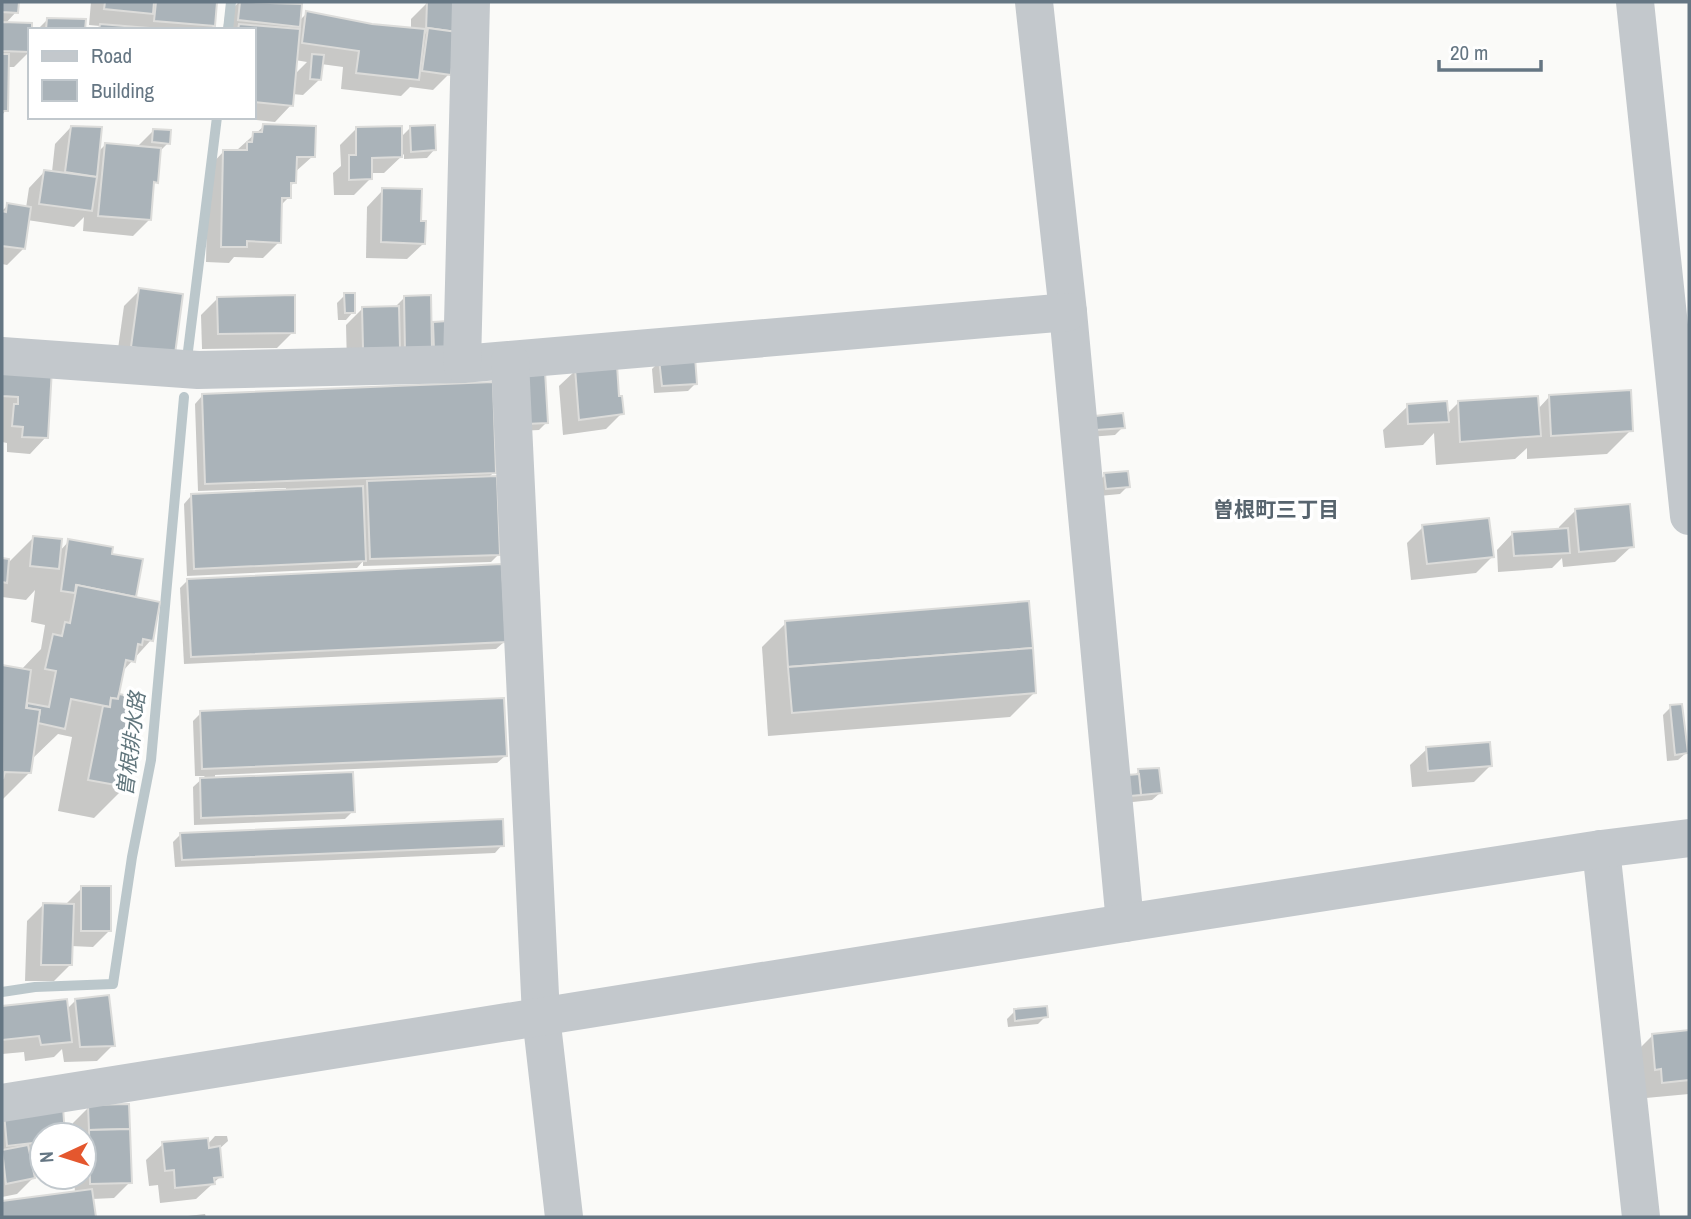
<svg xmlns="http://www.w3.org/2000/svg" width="1691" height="1219" font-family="'Archivo Narrow','Noto Sans JP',sans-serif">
	<rect width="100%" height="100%" fill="#fafaf8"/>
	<g fill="#0003" fill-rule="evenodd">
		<path d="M2,2H17L16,12L5,24L30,30V51L14,67H7L6,110L2,115Z"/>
		<path d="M91,2H216L214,25L209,30H96L100,26L89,25Z"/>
		<path d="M239,2L300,5L298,22L307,13L371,26L411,30V19L428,2L449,74L433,90L410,87L401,96L341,89L343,67L321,64L320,79L303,95L292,94L291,105L275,122L228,117H254V30H223L225,16ZM295,60L307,62L294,75Z"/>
		<path d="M47,20L84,30H37Z"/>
		<path d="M105,117H131L129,119Z"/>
		<path d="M264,126L313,156L294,173V183L289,187V197L280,206L279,242L263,258L234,257L229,263L206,262L208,168L224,151L237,150Z"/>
		<path d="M71,127L97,153L106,144L137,147L154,130L168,143L158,153L149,220L133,236L83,231L84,217L74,227L27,220L23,249L7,265L2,264V211L8,205L26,208L29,188L45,171L52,172L55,144Z"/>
		<path d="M410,128L434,150L427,158L404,159V154L384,173H370V179L354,195H334L333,173L341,166L340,145L356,129L400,138Z"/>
		<path d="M383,190L420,222L424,243L407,259L366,258L367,207Z"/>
		<path d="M140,290L181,295L116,363L124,306Z"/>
		<path d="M345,295L353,312L346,320H338L337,303Z"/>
		<path d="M218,298L293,332L277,348L202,349L201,315Z"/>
		<path d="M404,298L430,327L434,323L447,350L347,365L346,325L363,308L395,307Z"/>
		<path d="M660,361L696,383L688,391L654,393L652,369Z"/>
		<path d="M2,367L46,437L30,454L7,452V443L2,442Z"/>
		<path d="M576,370L622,413L606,429L563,435L559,386Z"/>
		<path d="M544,373L547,422L539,430L518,431Z"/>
		<path d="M202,396L494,472L488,478L498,555L491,562L363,566V561L357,568L187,576L184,504L191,496L286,491V488L198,491L195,404Z"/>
		<path d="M1549,397L1631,430L1607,454L1527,459V448L1515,459L1436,465L1434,433L1423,445L1385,448L1383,430L1408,406L1446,415L1458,403L1538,409Z"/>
		<path d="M1088,425L1123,427L1115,435L1089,437Z"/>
		<path d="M1105,475L1128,486L1120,494L1099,496L1097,483Z"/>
		<path d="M1575,511L1632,546L1615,562L1563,567L1562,558L1552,568L1498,572L1497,550L1513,533L1559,530V527Z"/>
		<path d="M1423,527L1492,557L1476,573L1411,580L1407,543Z"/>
		<path d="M33,538L59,552L69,541L110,555L141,561L134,598L151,640L122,672L117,696L125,787L94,818L58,811L72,737L58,734L31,760L29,773L2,800V667L21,670L41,649L45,625L31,622L35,590L26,600L2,597V560H8L7,564Z"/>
		<path d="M188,580L504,642L496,649L184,664L180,588Z"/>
		<path d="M786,623L1034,693L1010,717L768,736L762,647Z"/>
		<path d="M1671,707L1686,753L1678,760L1667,761L1663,715Z"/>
		<path d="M201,713L505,756L497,763L215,775V779L353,811L345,819L194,825L193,787L205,776H195L193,721Z"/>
		<path d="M1427,749L1490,766L1474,782L1412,787L1410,765Z"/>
		<path d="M1139,771L1160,793L1152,800L1123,803L1134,776Z"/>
		<path d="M181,834L502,845L495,853L175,867L173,842Z"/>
		<path d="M82,888L109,931L93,947L71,946L70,965L54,981H25L27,921L43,905L66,904Z"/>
		<path d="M66,1001L67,1009L75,1001L113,1045L97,1061L64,1062L62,1049L54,1057L25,1061L24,1052L2,1054V1007Z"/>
		<path d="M1015,1011L1046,1016L1038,1024L1008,1027L1007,1019Z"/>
		<path d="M1689,1032V1094L1646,1098L1636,1052L1653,1035Z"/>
		<path d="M89,1107L130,1182L114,1198L92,1199L95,1217H2V1203L75,1193L74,1177H84V1135H73V1123Z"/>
		<path d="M2,1118L63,1135H42V1156L29,1158L33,1178L17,1194L2,1197Z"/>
		<path d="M215,1136H227L228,1141L218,1150L221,1176L196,1199L160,1203L158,1185L149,1186L146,1160L163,1144L207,1145Z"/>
		<path d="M205,1214L206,1217H179Z"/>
	</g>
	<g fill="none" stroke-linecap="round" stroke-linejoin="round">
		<g stroke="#bbc7cb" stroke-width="10">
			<path d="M228,30L231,2"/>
			<path d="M188,351L217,117"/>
			<path d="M2,992L35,987L113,984L132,857L151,760L184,397"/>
		</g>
	</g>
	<g fill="#aab3b9" stroke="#dcdcda" stroke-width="2">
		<path d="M2,2H19L18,13L2,12Z"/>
		<path d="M105,2H154L153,14L104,9Z"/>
		<path d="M156,2H217L215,26L154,21Z"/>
		<path d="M240,2L302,4L300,27L238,20Z"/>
		<path d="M427,2H458L457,32L428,28L426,31Z"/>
		<path d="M306,11L372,24L425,29L419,80L356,73L359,51L302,43Z"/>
		<path d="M47,18L86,19L85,30H46Z"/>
		<path d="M2,22L32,23V30H30V52L2,51Z"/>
		<path d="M100,24L161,29V30H99Z"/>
		<path d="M239,24L300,29L293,106L254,102V30H238Z"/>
		<path d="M428,28L457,32L451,75L422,71Z"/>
		<path d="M2,54H9L8,111H2Z"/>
		<path d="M312,54L324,55L321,80L310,79Z"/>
		<path d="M263,124L316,126L315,157H297L296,183H291V198H282L281,243L247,241V247H221L223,150H247V142H252L253,132H262Z"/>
		<path d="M435,125L436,150L411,152L410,126Z"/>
		<path d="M71,126L102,127L97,177L65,172Z"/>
		<path d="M402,126V157L372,158V179L349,180V155H356V127Z"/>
		<path d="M153,129L171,130L170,144L152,142Z"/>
		<path d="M105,143L161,148L158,183L154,182L151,220L98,216Z"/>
		<path d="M44,170L97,177L92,211L39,204Z"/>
		<path d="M382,188L422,189L421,221H426L425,244L381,242Z"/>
		<path d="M7,203L31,207L25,249L2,246V211L6,212Z"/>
		<path d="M139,288L183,294L175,354L131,347Z"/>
		<path d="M344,293H355V313H345Z"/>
		<path d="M295,295V333L218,334L217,297Z"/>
		<path d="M431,295L432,351L405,352L404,296Z"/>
		<path d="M399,306L400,348L363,349L362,307Z"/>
		<path d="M448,321L449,351H434L433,322Z"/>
		<path d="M695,357L697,384L662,386L659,359Z"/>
		<path d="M617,365L619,396H622L624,414L579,420L575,368Z"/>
		<path d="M2,366L52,369L48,438L22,437L23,427L12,426L14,404H18V397L2,396Z"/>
		<path d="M545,371L548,423L525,424L522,372Z"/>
		<path d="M493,382L496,473L205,484L202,394Z"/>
		<path d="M1631,390L1633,431L1551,436L1549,395Z"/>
		<path d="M1538,396L1541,436L1460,442L1458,401Z"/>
		<path d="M1447,401L1449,422L1408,424L1407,404Z"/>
		<path d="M1123,413L1125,428L1096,430L1095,416Z"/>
		<path d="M1128,471L1130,487L1106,489L1104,473Z"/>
		<path d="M497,476L500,555L370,559L367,481Z"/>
		<path d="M363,486L366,561L194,569L191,494Z"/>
		<path d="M1630,504L1634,547L1579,552L1575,509Z"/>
		<path d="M1489,518L1494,557L1427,564L1422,525Z"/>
		<path d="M1568,528L1570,553L1514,556L1512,532Z"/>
		<path d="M33,536L62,539L59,569L30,566Z"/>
		<path d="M68,539L113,547L112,554L143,559L136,597L76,585L75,593L61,591Z"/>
		<path d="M2,558L9,559L7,583L2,582Z"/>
		<path d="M502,564L506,642L191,657L187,579Z"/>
		<path d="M77,585L160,602L153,641L143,639L142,645L138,644L135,662L126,660L118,699L111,698L110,707L71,699L65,729L38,723L40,710L27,708V703L49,707L56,671L45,669L53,634L62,636L65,622L70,623Z"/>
		<path d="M1029,601L1033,648L788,667L785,621Z"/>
		<path d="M1033,648L1036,693L792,713L788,667Z"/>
		<path d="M2,665L31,670L26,708L40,710L31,773L5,772L3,779Z"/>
		<path d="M119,694L145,699L127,787L88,780L103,706L110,707L111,698L118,699Z"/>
		<path d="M504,698L507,756L202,769L200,711Z"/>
		<path d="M1682,704L1688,753L1675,755L1670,705Z"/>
		<path d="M1490,742L1492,766L1428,771L1426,747Z"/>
		<path d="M1159,768L1162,793L1141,795L1138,769Z"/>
		<path d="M353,772L355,812L201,818L200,778Z"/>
		<path d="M1139,774L1141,795L1130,796L1128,775Z"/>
		<path d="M503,819L504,846L182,860L180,833Z"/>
		<rect x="81" y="886" width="30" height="45"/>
		<path d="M43,903L74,904L72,965H41Z"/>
		<path d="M109,995L115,1046L80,1047L75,999Z"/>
		<path d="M67,999L72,1042L41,1045L39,1036L2,1040V1006Z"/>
		<path d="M1047,1006L1048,1017L1015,1021L1014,1009Z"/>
		<path d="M1689,1030V1080L1662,1083L1661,1069L1655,1070L1652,1034Z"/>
		<path d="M129,1104L130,1129L89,1130L88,1105Z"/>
		<path d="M63,1107L65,1135H42V1142L7,1146L4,1113Z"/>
		<path d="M130,1129L132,1183L90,1184L89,1130Z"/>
		<path d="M208,1138L209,1148L220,1146L223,1177L214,1178L215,1184L175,1188L174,1170L165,1171L162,1142Z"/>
		<path d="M28,1145L35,1178L6,1184L2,1150Z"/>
		<path d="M92,1189L96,1217H2V1201Z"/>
	</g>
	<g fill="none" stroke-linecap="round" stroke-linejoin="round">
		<g stroke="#c3c8cc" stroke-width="38">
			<path d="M1034,2L1068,312L1125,923"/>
			<path d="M1635,2L1689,516"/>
			<path d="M2,356L198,370L462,364L1068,312"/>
			<path d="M510,361L541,1016L564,1217"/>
			<path d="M462,364L471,2"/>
			<path d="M1601,849L1641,1217"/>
			<path d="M2,1103L1125,923L1601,849L1689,838"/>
		</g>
	</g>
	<g text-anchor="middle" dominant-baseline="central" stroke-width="7" stroke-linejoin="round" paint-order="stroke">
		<g font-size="21" font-weight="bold" fill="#57646e" stroke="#fff">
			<text x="1276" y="509">曽根町三丁目</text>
		</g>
		<g font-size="21" font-style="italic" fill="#60757c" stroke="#fff">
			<text transform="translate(131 744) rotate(-83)">曽根排水路</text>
		</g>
	</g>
	<rect width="1691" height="1219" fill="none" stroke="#657683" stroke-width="7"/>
	<rect x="28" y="28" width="228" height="91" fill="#ffffff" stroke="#c1c8cd" stroke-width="2"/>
	<rect x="42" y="51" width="35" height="10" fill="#c3c8cc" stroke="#c1c8cd" stroke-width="2"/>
	<text x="91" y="63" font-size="21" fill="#657683">Road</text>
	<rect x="42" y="80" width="35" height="21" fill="#aab3b9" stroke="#c1c8cd" stroke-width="2"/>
	<text x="91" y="98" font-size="21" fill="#657683">Building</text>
	<g transform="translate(63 1156) rotate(266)"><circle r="33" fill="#ffffff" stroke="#c1c8cd" stroke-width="2"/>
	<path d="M0-5L12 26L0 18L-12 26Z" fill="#e4572e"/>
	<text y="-10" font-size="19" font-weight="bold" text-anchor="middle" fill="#657683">N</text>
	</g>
	<path d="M1439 60v10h102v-10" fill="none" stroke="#657683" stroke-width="3.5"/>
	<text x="1450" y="60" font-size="21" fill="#657683" stroke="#ffffff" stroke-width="5" paint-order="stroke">20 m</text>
</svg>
